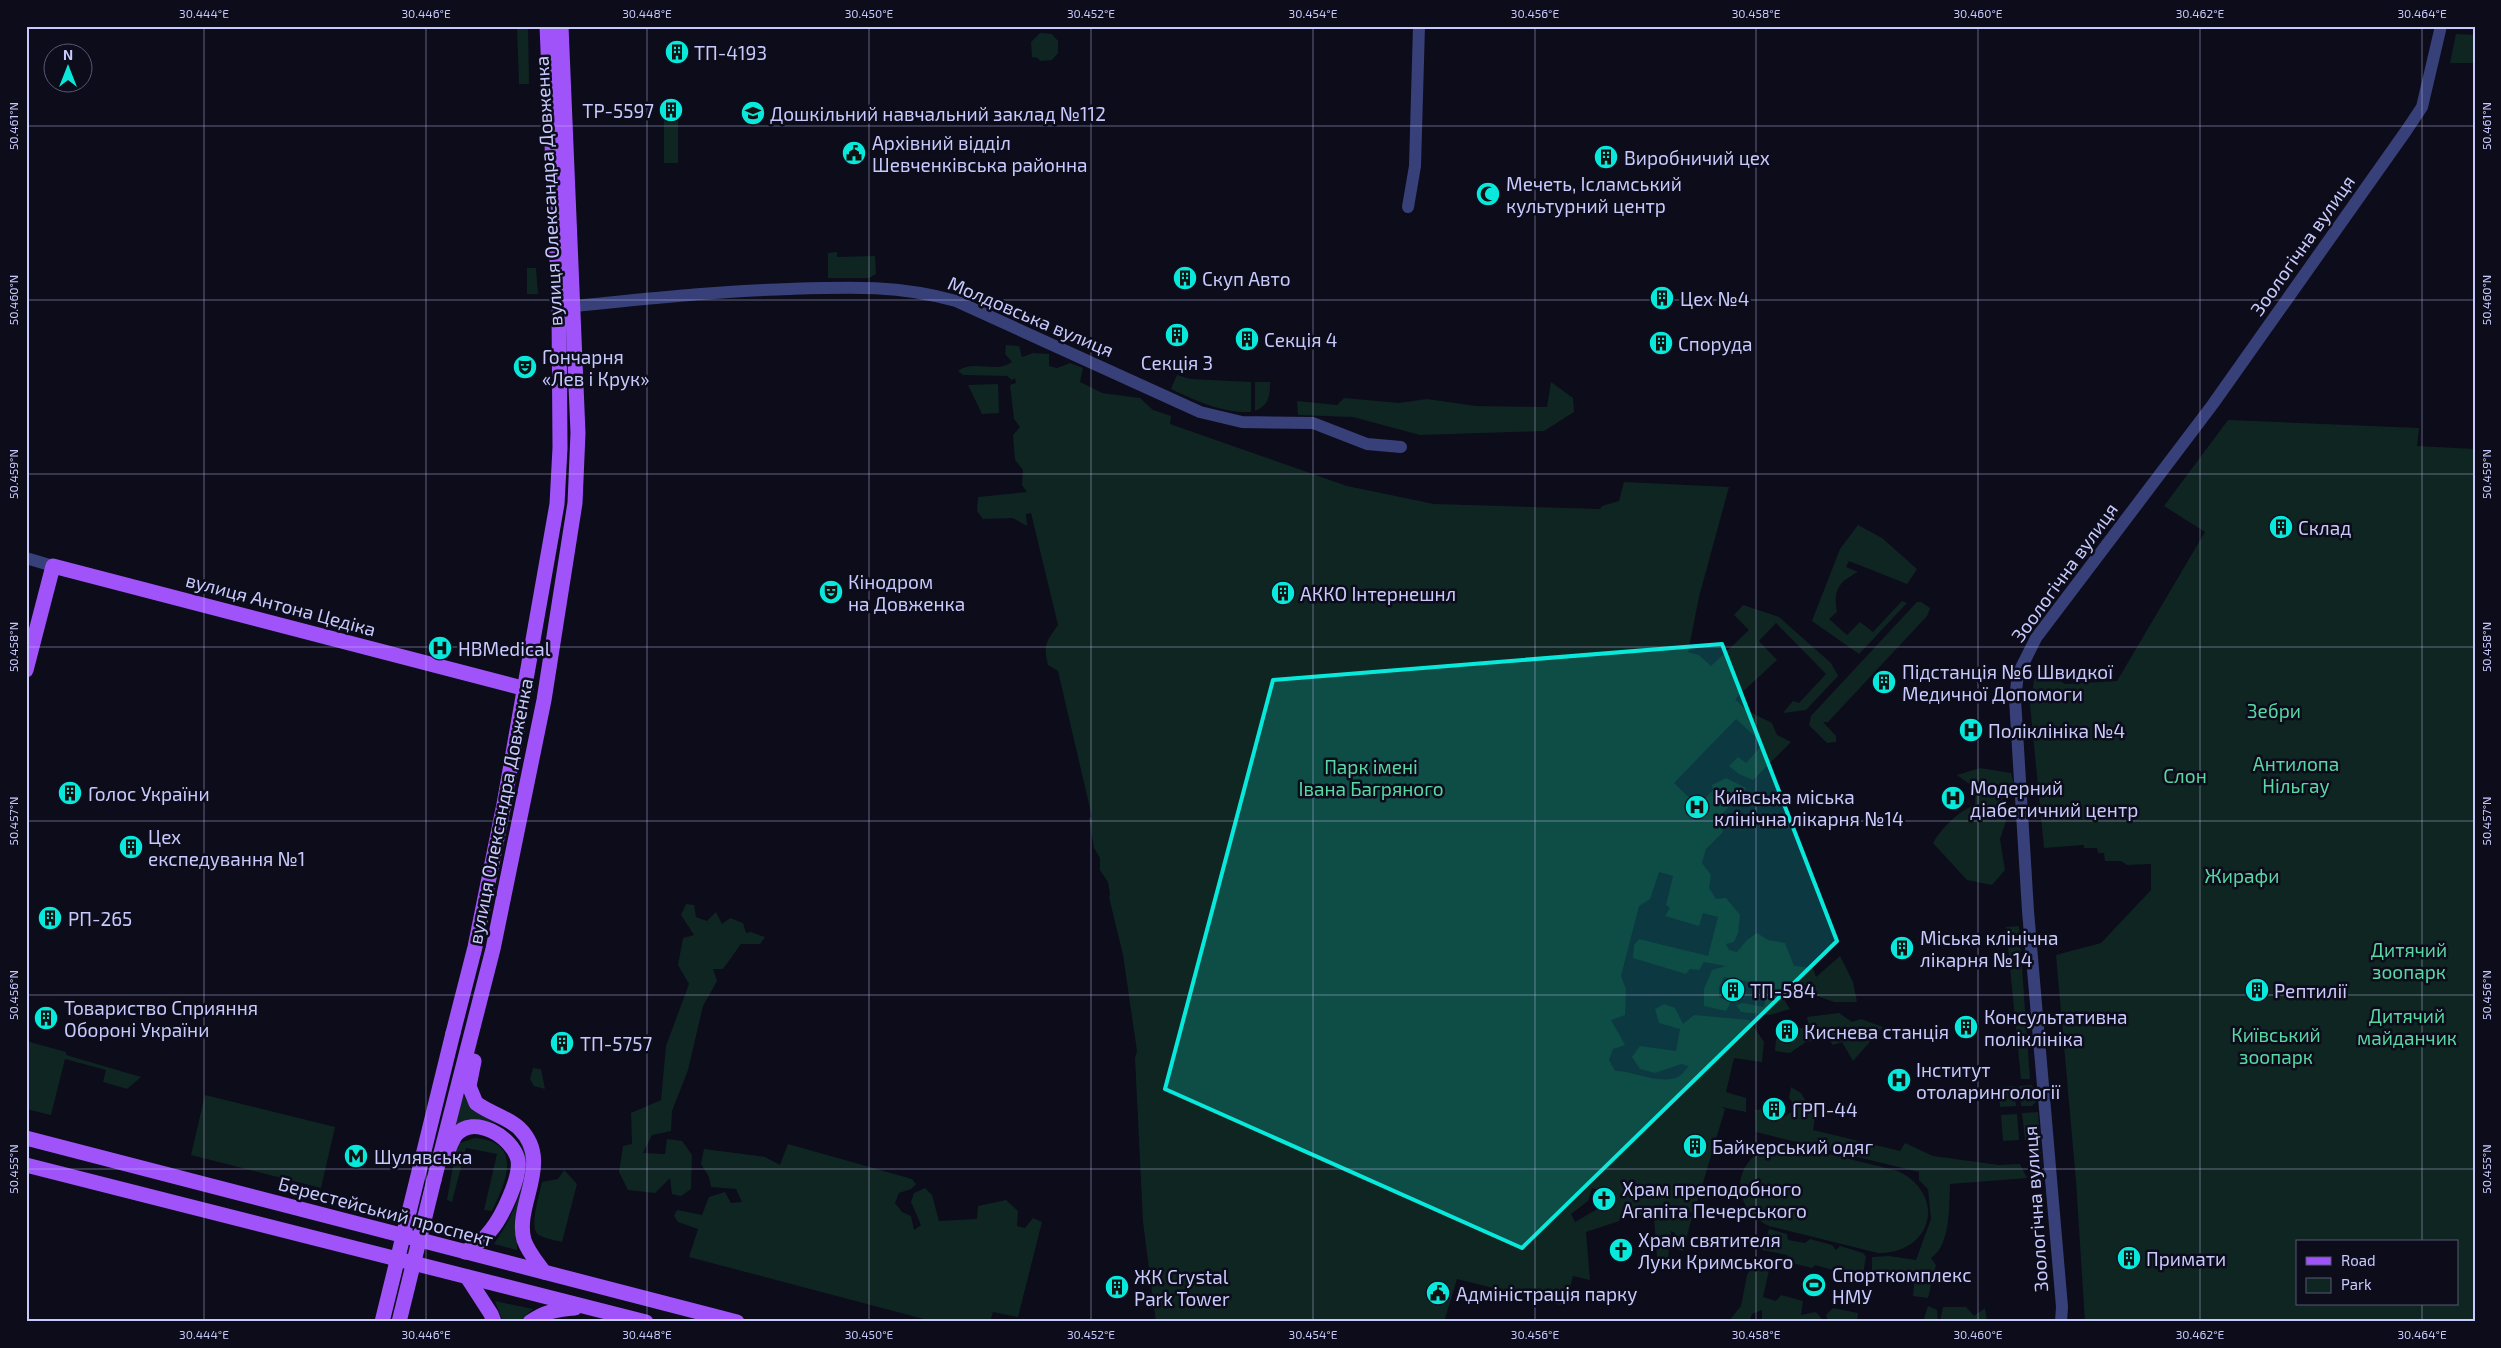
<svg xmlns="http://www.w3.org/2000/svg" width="2501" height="1348" font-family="'Exo 2',sans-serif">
	<rect width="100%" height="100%" fill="#0c0c1b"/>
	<g fill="#0f2521" fill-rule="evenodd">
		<path d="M517,26H528L529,84H519Z"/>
		<path d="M1040,33L1052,34L1058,41V53L1052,60L1040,61L1038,58L1032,57L1031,42Z"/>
		<path d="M2456,34L2475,35V63H2450Z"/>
		<rect x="664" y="118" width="14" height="45"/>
		<path d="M837,252V257L875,256L876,274L869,278H828V253Z"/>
		<path d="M527,268H536L538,294H527Z"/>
		<path d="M1006,345L1019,346L1022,357L1033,353L1049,354V366L1057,368L1070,363L1083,368L1080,382L1102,393L1140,398L1153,410L1171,416L1170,424L1347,486L1434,504L1600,509L1602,506L1619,501L1624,482L1729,487L1699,597L1688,652L1699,655L1711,666L1749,630L1734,615L1743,605L1779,617L1831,663L1838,676L1806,710L1783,713L1793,701L1799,703L1826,674L1776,623L1759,641L1777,660L1735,699L1746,710L1772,723L1777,735L1791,742L1753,780L1739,774L1729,766L1738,757L1746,763L1763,744L1736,719L1674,783L1698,806L1713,790L1712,785L1726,778L1746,788L1724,812L1720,822L1723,832L1706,849L1702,863L1711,875L1709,888L1716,899L1726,898L1740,915L1738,933L1734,942L1726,944L1729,950L1737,952L1747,940L1757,933L1768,940L1785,943L1794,966L1813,968L1816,977L1840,956L1853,982L1857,1002H1834L1800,990L1785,1001L1790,1009L1770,1015L1741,1012L1736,1005L1743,1003L1764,1007L1768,986L1724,977L1719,987V997L1731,1002L1726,1011L1704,1006V989L1712,970L1726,966L1704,962L1699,970L1690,969L1686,974L1633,958L1634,945L1639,939L1708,956L1718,917L1703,913L1699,926L1665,916L1670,908L1666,905L1673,876L1659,872L1650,899L1639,906L1621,976L1626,989L1625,1015L1611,1020L1625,1045L1613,1049L1609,1060L1615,1071C1635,1071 1658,1085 1678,1077C1682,1075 1686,1069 1689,1066L1681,1064L1655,1073L1640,1069L1632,1057L1640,1046L1676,1051L1680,1029L1659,1023L1655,1009L1664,1004L1675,1008L1683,1024L1694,1015L1749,1020L1764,1042L1762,1062L1734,1058L1726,1092L1746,1098V1112L1721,1107L1725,1109L1694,1213L1659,1205L1665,1213L1692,1217L1683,1251L1674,1248L1675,1233L1671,1231L1668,1259L1657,1257L1654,1218L1625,1212L1619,1221L1586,1232L1590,1280L1573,1276L1565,1306L1457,1279L1444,1322H1156L1143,1222L1135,1058L1137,1051L1123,955L1109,897L1110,894L1108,882L1100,870V858L1094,848L1089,818L1092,817L1058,671L1048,665C1043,644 1046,642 1058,625L1031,513L1026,514L1027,526L1013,518L983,519L977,511L978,497L1027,492L1022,485L1023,470L1015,460L1013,435L1020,427L1014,419L1010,385L1016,383L1015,378L1012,380L1007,376L963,375L958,371C973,359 996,374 1012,362L1005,354ZM1592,1188L1611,1193L1604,1205L1575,1222L1571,1214L1588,1201Z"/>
		<path d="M1177,375L1191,379L1251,382V412C1221,413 1197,401 1171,389Z"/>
		<path d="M1255,382H1270C1270,396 1269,405 1255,411Z"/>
		<path d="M1551,382L1573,398L1574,412L1544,431L1420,435L1353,417L1298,415L1297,401L1337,405L1344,398L1399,403L1427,399L1476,406L1547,407Z"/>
		<path d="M998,384L999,413L982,414L968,385Z"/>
		<path d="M2228,420L2419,428L2417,446L2475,449V1322H2085L2076,1181L2056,955L2101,943L2151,890V864L2127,865L2121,861H2105L2104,853H2098L2097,848H2084V845L2044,848L2030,704L2034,681L2040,666L2065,684L2117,681L2205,532L2164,506ZM2297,1242H2457V1304H2297Z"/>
		<path d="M1858,525L1882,538L1917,569L1907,584L1849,561L1846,567L1858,572C1839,582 1833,589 1837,612L1829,619L1847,635L1860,622L1873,632L1902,601L1907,603L1859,654L1812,621L1840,549Z"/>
		<path d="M1917,602H1921L1930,608L1927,616L1828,722H1823L1836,736V742L1827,743L1809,725L1811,716Z"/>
		<path d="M1980,768L2011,773L2015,787L1998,803L2006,821L2000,839L2005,870L1992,885L1967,880L1933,843C1942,828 1958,811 1975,805L1976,789L1957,775Z"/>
		<path d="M686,904L694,905L696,917L707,921L716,912L722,924L730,918L743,923L746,933L751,932L765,937L760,944H741L723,969H713L717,981L703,1006L688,1070L672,1111L671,1131L652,1135L643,1153L665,1154L667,1139L682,1141L692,1155L691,1189L681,1196L672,1194L670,1178L655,1193L628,1190L619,1172L623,1146L632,1144L631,1113L661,1100L666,1046L689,984L678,965L683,938L694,935L681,915Z"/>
		<path d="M2019,926L2030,1079H2021L2006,927Z"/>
		<path d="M1839,1013L1852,1022L1861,1019L1883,1027L1853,1061L1842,1042L1833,1045L1828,1039L1806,1042L1790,1053L1775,1051L1776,1039L1794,1036L1798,1028H1809L1807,1017Z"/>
		<path d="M26,1041L66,1052V1055L141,1077L127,1089L103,1082L106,1070L65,1059L51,1115L26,1109Z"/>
		<path d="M533,1068L541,1069L545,1089L534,1086L530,1079Z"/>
		<path d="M2031,1085L2036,1089V1102L2032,1106H2021L2019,1086Z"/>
		<path d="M2014,1086L2016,1106L2000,1107L1998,1087Z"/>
		<path d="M1791,1087L1801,1093L1815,1117L1813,1130L1900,1151L1905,1143L1933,1156L1999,1165L2020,1164L2027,1178L1950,1184C1949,1205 1951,1245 1931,1258L1936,1265L1928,1298L1913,1296L1915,1276L1884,1270L1872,1282V1257L1889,1256L1916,1260L1931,1219L1928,1189L1919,1180V1172L1756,1132L1755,1110L1764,1109L1766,1115L1781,1119L1797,1108L1789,1098Z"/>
		<path d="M460,1089C475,1119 482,1110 506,1125C543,1149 519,1187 515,1220C514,1230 518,1240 517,1250L494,1244C515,1215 548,1145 500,1125C484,1118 471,1119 455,1124Z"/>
		<path d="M205,1095L335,1127L321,1188L191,1155Z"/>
		<path d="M2038,1112L2042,1163H2036L2035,1140H2025L2022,1113Z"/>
		<path d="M2017,1114L2019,1140L2003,1141L2001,1115Z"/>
		<path d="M475,1138C524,1142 506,1182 492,1211L484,1210L497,1154L466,1148L452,1202L447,1200L457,1144Z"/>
		<path d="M788,1144L912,1179L916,1184L911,1189L899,1193L895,1203L902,1212L911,1216L914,1230L921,1225L911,1202L914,1193L925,1188L932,1195L939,1221L977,1219L978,1206L1006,1200L1018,1211L1017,1226L1025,1228L1033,1218L1042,1222L1018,1317L993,1312L990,1322H935L689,1257L698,1229L678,1222L674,1216L677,1210L702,1215L709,1197L725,1192L731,1203L742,1202L736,1189L711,1187L709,1177L701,1164L704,1149L765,1157L780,1165Z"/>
		<path d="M1775,1144H1789L1898,1171C1947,1195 1933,1253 1878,1253L1769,1226C1728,1205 1731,1160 1775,1144Z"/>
		<path d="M564,1170L577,1184L562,1242C556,1240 545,1239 539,1235C528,1229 540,1193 542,1182L558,1179Z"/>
		<path d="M1769,1229L1787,1234L1788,1240L1805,1243L1810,1239L1832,1245L1836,1250L1840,1246L1863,1253L1866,1257L1863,1274L1854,1276L1815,1265L1812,1268L1792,1263L1787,1255L1762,1250Z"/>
		<path d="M1755,1260L1770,1266L1763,1297L1776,1301L1781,1295L1803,1301L1801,1315L1816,1312L1822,1319L1820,1322H1762V1310L1752,1314L1749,1322H1728L1741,1306L1747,1275Z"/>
		<path d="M495,1301L533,1309L519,1322H503Z"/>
		<path d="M1928,1306L1937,1310L1938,1322H1923Z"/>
		<path d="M1943,1307H1966L1974,1316L1985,1308L1987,1322H1940Z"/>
		<path d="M1833,1308L1858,1313L1857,1322L1828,1321L1826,1315Z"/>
	</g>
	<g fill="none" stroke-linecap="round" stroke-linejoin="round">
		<g stroke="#384079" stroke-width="12">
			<path d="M1408,207L1415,166L1419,26"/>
			<path d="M574,306C646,299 718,291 790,289C850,287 898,285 956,301L1200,412L1242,422L1313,423L1367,444L1401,447"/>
			<path d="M26,558L53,566"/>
			<path d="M2061,1322L2062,1307L2028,911L2015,699L2018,674L2036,638L2213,404L2406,131L2422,107L2441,26"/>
		</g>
		<g stroke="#a053f9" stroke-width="15">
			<path d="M26,670L53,566L526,689"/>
			<path d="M453,1033L475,947L504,804L557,504L560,448L559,310L547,26"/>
			<path d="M474,1061L469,1086L476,1103C489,1113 507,1117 519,1128C554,1162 514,1204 524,1240C528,1252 537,1262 544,1272"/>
			<path d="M26,1138L737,1322"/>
			<path d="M447,1154C449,1148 452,1141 455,1136C473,1113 513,1137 518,1160C521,1177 502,1217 491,1230C484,1240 475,1246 465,1252"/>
			<path d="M26,1165L646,1322"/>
			<path d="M434,1180L493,949L544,700L575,503L578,433L561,26"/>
			<path d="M467,1277L491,1314L494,1322"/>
			<path d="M530,1322C544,1312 558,1309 575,1308"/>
		</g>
		<g stroke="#a053f9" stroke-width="15">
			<path d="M382,1322L453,1033"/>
			<path d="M399,1322L434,1180"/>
		</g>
	</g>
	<path fill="#08e9db" fill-opacity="0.2" stroke="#08e9db" stroke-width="4" stroke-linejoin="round" d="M1722,644L1837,941L1522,1248L1165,1089L1273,680Z"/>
	<path fill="none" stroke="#c8cafd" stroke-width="1" stroke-opacity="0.45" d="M204,26V1322M426,26V1322M647,26V1322M869,26V1322M1091,26V1322M1313,26V1322M1535,26V1322M1756,26V1322M1978,26V1322M2200,26V1322M2422,26V1242M26,126H2475M26,300H2475M26,474H2475M26,647H2475M26,821H2475M26,995H2475M26,1169H2475M2422,1304V1322"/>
	<defs>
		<g id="building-disc" transform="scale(1.25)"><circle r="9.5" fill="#08e9db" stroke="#0c0c1b"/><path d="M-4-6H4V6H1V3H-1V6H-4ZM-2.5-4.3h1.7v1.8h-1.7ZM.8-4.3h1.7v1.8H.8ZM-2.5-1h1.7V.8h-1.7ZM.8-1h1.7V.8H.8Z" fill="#111"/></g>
		<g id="school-disc" transform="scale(1.25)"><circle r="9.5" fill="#08e9db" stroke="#0c0c1b"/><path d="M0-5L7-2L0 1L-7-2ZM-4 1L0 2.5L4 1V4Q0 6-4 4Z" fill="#111"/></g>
		<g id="civic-disc" transform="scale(1.25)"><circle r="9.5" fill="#08e9db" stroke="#0c0c1b"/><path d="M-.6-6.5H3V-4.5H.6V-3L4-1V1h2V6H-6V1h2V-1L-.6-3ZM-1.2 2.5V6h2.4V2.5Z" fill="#111"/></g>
		<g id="mosque-disc" transform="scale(1.25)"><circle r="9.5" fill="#08e9db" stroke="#0c0c1b"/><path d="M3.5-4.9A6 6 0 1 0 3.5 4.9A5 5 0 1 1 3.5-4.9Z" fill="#111"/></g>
		<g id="theatre-disc" transform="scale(1.25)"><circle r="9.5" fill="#08e9db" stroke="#0c0c1b"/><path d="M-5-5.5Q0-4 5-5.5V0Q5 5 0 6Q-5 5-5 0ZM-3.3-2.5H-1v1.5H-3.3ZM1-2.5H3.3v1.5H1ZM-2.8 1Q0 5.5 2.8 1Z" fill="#111"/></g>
		<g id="hospital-disc" transform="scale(1.25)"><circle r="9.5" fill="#08e9db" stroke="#0c0c1b"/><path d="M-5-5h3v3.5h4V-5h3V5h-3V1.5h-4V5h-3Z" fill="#111"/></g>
		<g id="metro-disc" transform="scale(1.25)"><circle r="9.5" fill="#08e9db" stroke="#0c0c1b"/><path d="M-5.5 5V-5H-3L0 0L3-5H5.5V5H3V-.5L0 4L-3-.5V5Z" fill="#111"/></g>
		<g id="church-disc" transform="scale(1.25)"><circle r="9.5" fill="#08e9db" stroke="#0c0c1b"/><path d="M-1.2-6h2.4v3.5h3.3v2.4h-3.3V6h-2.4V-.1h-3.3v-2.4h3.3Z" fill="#111"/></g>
		<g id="stadium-disc" transform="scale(1.25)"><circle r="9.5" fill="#08e9db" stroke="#0c0c1b"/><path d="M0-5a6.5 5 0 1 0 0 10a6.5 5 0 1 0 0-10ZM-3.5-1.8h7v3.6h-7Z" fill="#111"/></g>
	</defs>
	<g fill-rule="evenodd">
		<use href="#building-disc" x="677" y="52"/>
		<use href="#building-disc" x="671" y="110"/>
		<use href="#school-disc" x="753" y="113"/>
		<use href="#civic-disc" x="854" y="153"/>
		<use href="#building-disc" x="1606" y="157"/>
		<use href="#mosque-disc" x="1488" y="194"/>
		<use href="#building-disc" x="1185" y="278"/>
		<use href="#building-disc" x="1662" y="298"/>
		<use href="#building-disc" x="1177" y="335"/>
		<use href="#building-disc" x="1247" y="339"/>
		<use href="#building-disc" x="1661" y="343"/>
		<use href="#theatre-disc" x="525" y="367"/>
		<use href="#building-disc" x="2281" y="527"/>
		<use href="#theatre-disc" x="831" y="592"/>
		<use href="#building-disc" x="1283" y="593"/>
		<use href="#hospital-disc" x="440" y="648"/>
		<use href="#building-disc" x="1884" y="682"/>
		<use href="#hospital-disc" x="1971" y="730"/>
		<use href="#building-disc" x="70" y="793"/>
		<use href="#hospital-disc" x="1953" y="798"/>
		<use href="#hospital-disc" x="1697" y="807"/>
		<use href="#building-disc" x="131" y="847"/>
		<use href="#building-disc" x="50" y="918"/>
		<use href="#building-disc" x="1902" y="948"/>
		<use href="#building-disc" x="1733" y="990"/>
		<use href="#building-disc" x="2257" y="990"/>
		<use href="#building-disc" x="46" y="1018"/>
		<use href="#building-disc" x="1966" y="1027"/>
		<use href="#building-disc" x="1787" y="1031"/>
		<use href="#building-disc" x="562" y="1043"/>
		<use href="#hospital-disc" x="1899" y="1080"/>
		<use href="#building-disc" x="1774" y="1109"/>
		<use href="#building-disc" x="1695" y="1146"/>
		<use href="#metro-disc" x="356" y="1156"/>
		<use href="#church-disc" x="1604" y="1199"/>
		<use href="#church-disc" x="1621" y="1250"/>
		<use href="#building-disc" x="2129" y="1258"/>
		<use href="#stadium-disc" x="1814" y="1285"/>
		<use href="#building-disc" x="1117" y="1287"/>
		<use href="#civic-disc" x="1438" y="1293"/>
	</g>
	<g text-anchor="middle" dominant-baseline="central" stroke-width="5" stroke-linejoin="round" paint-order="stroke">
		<g font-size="19" fill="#c8cafd" stroke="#0c0c1b" text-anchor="start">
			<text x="694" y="52">ТП-4193</text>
			<text x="654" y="110" text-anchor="end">ТР-5597</text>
			<text x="770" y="113">Дошкільний навчальний заклад №112</text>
			<text x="872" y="142">Архівний відділ<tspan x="872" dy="22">Шевченківська районна</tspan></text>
			<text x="1624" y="157">Виробничий цех</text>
			<text x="1506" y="183">Мечеть, Ісламський<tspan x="1506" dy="22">культурний центр</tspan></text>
			<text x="1202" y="278">Скуп Авто</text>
			<text x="1680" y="298">Цех №4</text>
			<text x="1264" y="339">Секція 4</text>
			<text x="1678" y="343">Споруда</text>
			<text x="542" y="356">Гончарня<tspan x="542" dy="22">«Лев і Крук»</tspan></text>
			<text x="1177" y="362" text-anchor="middle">Секція 3</text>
			<text x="2298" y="527">Склад</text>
			<text x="848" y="581">Кінодром<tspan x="848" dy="22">на Довженка</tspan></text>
			<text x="1300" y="593">АККО Інтернешнл</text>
			<text x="458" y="648">HBMedical</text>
			<text x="1902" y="671">Підстанція №6 Швидкої<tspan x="1902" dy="22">Медичної Допомоги</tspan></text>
			<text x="1988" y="730">Поліклініка №4</text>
			<text x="1970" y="787">Модерний<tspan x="1970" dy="22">діабетичний центр</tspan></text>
			<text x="88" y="793">Голос України</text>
			<text x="1714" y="796">Київська міська<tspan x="1714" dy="22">клінічна лікарня №14</tspan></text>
			<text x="148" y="836">Цех<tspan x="148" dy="22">експедування №1</tspan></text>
			<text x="68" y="918">РП-265</text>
			<text x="1920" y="937">Міська клінічна<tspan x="1920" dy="22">лікарня №14</tspan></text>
			<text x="1750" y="990">ТП-584</text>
			<text x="2274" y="990">Рептилії</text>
			<text x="64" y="1007">Товариство Сприяння<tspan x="64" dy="22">Обороні України</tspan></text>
			<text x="1984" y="1016">Консультативна<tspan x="1984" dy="22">поліклініка</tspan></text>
			<text x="1804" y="1031">Киснева станція</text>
			<text x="580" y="1043">ТП-5757</text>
			<text x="1916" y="1069">Інститут<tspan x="1916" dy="22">отоларингології</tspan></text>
			<text x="1792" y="1109">ГРП-44</text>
			<text x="1712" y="1146">Байкерський одяг</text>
			<text x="374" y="1156">Шулявська</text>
			<text x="1622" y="1188">Храм преподобного<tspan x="1622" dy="22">Агапіта Печерського</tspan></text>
			<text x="1638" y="1239">Храм святителя<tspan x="1638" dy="22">Луки Кримського</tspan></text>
			<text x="2146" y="1258">Примати</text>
			<text x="1832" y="1274">Спорткомплекс<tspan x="1832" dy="22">НМУ</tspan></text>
			<text x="1134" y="1276">ЖК Crystal<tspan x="1134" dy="22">Park Tower</tspan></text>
			<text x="1456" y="1293">Адміністрація парку</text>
		</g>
		<g font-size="19" fill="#c8cafd" stroke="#0c0c1b">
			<text transform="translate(548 191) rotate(-93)">вулиця Олександра Довженка</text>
			<text transform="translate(2302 245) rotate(-55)">Зоологічна вулиця</text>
			<text transform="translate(1031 316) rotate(23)">Молдовська вулиця</text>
			<text transform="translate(2064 572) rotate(-54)">Зоологічна вулиця</text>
			<text transform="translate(281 604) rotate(15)">вулиця Антона Цедіка</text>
			<text transform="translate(500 811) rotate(-79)">вулиця Олександра Довженка</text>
			<text transform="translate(2035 1209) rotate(-94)">Зоологічна вулиця</text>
			<text transform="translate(386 1211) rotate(15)">Берестейський проспект</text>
		</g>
		<g font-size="19" fill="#58d9a4" stroke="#0c0c1b">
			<text x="2274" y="710">Зебри</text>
			<text x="2296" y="763">Антилопа<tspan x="2296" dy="22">Нільгау</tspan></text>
			<text x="1371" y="766">Парк імені<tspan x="1371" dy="22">Івана Багряного</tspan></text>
			<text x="2185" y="775">Слон</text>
			<text x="2242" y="875">Жирафи</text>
			<text x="2409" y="949">Дитячий<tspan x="2409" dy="22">зоопарк</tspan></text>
			<text x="2407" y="1015">Дитячий<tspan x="2407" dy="22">майданчик</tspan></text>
			<text x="2276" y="1034">Київський<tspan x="2276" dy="22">зоопарк</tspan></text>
		</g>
	</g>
	<rect width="2501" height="1348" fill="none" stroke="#0c0c1b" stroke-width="55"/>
	<rect x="2296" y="1240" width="162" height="65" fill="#0c0c1b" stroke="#575875"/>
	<rect x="2306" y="1257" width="25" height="8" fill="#a053f9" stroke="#575875"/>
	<text x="2341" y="1266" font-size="15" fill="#c8cafd">Road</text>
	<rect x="2306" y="1278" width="25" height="15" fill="#0f2521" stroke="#575875"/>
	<text x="2341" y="1290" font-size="15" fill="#c8cafd">Park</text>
	<g transform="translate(68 68)"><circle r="24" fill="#0c0c1b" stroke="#575875"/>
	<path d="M0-4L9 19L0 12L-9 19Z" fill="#08e9db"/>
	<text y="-8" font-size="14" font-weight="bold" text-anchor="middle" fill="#c8cafd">N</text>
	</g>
	<rect x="28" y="28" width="2446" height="1292" fill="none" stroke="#c8cafd" stroke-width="2"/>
	<g font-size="12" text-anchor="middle" fill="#c8cafd">
		<text x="204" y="18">30.444°E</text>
		<text x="426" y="18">30.446°E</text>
		<text x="647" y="18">30.448°E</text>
		<text x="869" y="18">30.450°E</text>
		<text x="1091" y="18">30.452°E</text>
		<text x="1313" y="18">30.454°E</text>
		<text x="1535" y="18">30.456°E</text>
		<text x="1756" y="18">30.458°E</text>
		<text x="1978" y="18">30.460°E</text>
		<text x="2200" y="18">30.462°E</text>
		<text x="2422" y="18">30.464°E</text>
		<text transform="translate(14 126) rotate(-90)" y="4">50.461°N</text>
		<text transform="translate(2487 126) rotate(-90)" y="4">50.461°N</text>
		<text transform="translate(14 300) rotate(-90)" y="4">50.460°N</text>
		<text transform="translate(2487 300) rotate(-90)" y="4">50.460°N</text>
		<text transform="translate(14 474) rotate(-90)" y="4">50.459°N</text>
		<text transform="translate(2487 474) rotate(-90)" y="4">50.459°N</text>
		<text transform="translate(14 647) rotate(-90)" y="4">50.458°N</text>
		<text transform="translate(2487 647) rotate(-90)" y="4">50.458°N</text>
		<text transform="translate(14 821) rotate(-90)" y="4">50.457°N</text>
		<text transform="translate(2487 821) rotate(-90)" y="4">50.457°N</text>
		<text transform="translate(14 995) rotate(-90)" y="4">50.456°N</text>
		<text transform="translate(2487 995) rotate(-90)" y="4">50.456°N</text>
		<text transform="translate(14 1169) rotate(-90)" y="4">50.455°N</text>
		<text transform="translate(2487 1169) rotate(-90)" y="4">50.455°N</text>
		<text x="204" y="1339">30.444°E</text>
		<text x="426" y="1339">30.446°E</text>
		<text x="647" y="1339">30.448°E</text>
		<text x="869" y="1339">30.450°E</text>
		<text x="1091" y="1339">30.452°E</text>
		<text x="1313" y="1339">30.454°E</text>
		<text x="1535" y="1339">30.456°E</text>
		<text x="1756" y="1339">30.458°E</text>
		<text x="1978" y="1339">30.460°E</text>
		<text x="2200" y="1339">30.462°E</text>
		<text x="2422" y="1339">30.464°E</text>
	</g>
</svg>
